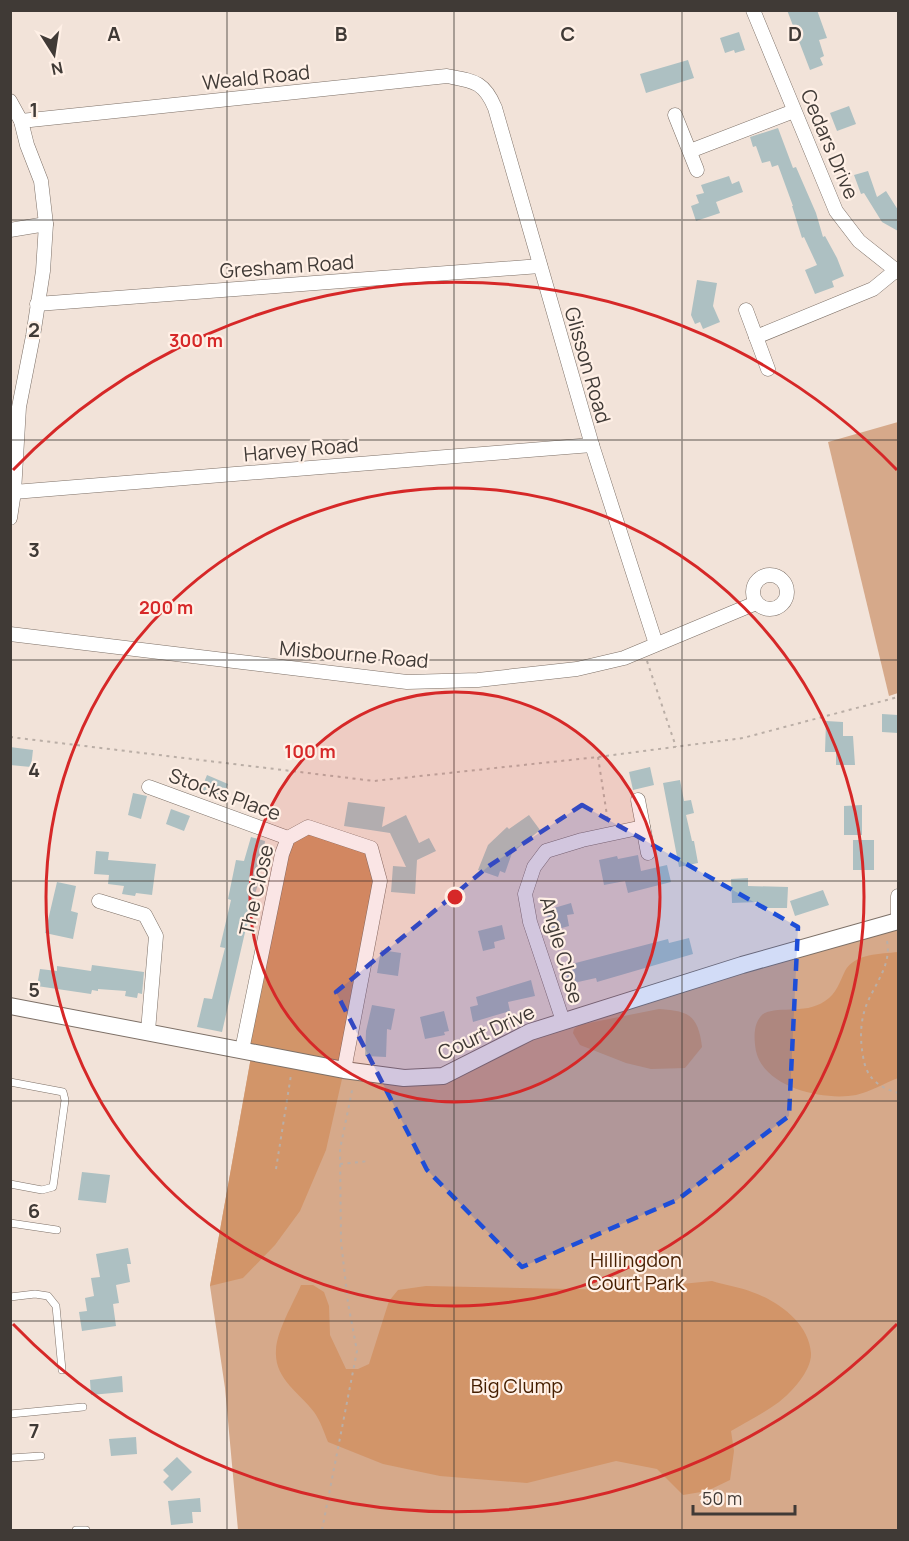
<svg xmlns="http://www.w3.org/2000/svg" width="909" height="1541" font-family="Manrope,sans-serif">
	<rect width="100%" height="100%" fill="#f2e3d9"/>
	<g fill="#d6a98a">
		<path d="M898,422V693L889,696L828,442Z"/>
		<path d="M898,925V1530H238L225,1388L210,1286L252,1051L424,1078L506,1044Z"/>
	</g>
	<g fill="#d29569">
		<path d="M308,827L371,848L380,881L344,1070L326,1150L300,1211L275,1245L243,1278L210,1286L252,1052L242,1050L282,854Z"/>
		<path d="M898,952V1078C885,1083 870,1092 856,1095C824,1101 764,1088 756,1051C754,1040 753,1025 761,1016C772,1004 804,1016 825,1001C837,993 839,983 845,971C855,953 881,954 898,952Z"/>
		<path d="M659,1009C689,1011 698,1015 702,1047L685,1068L651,1069L626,1063L580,1045L573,1033L574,1029L579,1025Z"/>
		<path d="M712,1281C725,1285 740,1287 752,1292C778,1301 809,1323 811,1353C812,1370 792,1392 779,1402C764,1413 746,1422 731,1431L734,1451L730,1480L707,1491L683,1495L657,1469L616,1461L527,1483L440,1476L383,1464L328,1442C324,1432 320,1420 314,1412C299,1392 274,1379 276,1350C277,1330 293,1304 301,1285H313L324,1292L329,1306L330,1335L346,1369H358L369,1364L389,1301L398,1290L426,1286L620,1290Z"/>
	</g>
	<g fill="#adc0c2">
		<path d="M787,10H817L827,38L819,40L824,56L820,58L823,65L810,70Z"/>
		<path d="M739,32L745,50L735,53L734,50L725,53L720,38Z"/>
		<path d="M688,60L694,78L646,93L640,74Z"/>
		<path d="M849,106L856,124L837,131L830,113Z"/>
		<path d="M778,128L793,168L796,167L816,213L823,237L825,236L837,258L844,276L832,281L834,287L815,294L805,270L817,265L804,237L802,238L792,206H793L778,165L772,167L770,161L762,163L756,146L753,147L750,137Z"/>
		<path d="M868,171L877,197L886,191L898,210V231L882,222L864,193L861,194L854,175Z"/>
		<path d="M729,176L732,184L739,181L743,192L716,202L720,213L696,221L691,206L699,203L696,195L704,193L701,185Z"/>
		<path d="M697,280L717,283L713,306L720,322L703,329L700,322L695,324L691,315Z"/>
		<path d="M882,714L898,715V733L882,732Z"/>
		<path d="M826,721L843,722V736H853L855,765H836V752H825Z"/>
		<path d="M10,747L33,750L31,767L10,765Z"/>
		<path d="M650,767L654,785L633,790L629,772Z"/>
		<path d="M207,775L228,784L222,799L201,790Z"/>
		<path d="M680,780L684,801L691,800L694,813L686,815L692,841H694L698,863L679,867L663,783Z"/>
		<path d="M133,793L147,796L141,819L128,815Z"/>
		<path d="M348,802L385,807L382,827L406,815L419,843L429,838L436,851L417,860L415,894L391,892L393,866L406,867L390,833L344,826Z"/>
		<path d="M862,805V835H844V806Z"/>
		<path d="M171,809L190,816L184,831L166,824Z"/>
		<path d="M529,815L540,830L512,853L505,873L500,871L498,877L478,870L488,845L507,827L509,829Z"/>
		<path d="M251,837L265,841L264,850L258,884L249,914L251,915L246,928L222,1032L197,1027L204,998L212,999L225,948L220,947L231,900L228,899L236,860L244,861Z"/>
		<rect x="853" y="840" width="21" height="30"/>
		<path d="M96,851L109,852L108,860L156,864L152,895L136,893L135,896L122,894L124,886L108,884L109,875L94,874Z"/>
		<path d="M638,855L641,871L667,865L671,882L628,893L625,881L604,885L599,860L617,856L618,859Z"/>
		<path d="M748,878V886L788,887L787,908H758V902L732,903L731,879Z"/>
		<path d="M57,882L76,886L71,911L78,913L73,939L45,933Z"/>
		<path d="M823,890L829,905L795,916L790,901Z"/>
		<path d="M571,903L574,914L567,915L569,926L551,931L547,915L556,912L554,908Z"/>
		<path d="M502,925L505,939L494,942L495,948L483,951L478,931Z"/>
		<path d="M689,938L693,954L597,982L596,978L569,984L564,966L668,939L669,943Z"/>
		<path d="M381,950L401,953L398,976L377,973Z"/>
		<path d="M92,965L144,972L142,994L138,993L137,998L125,996L126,991L98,989V991L92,990L91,994L37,986L40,969L57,971V966L91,971Z"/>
		<path d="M531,980L535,996L508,1002L510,1011L473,1022L470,1007L478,1005L476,997Z"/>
		<path d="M372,1005L395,1009L391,1030L387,1029L386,1057L365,1056L366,1031Z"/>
		<path d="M444,1011L449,1031L444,1032L445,1035L425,1039L420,1017Z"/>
		<path d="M82,1172L110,1175L106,1203L78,1200Z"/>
		<path d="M128,1248L131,1264H127L130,1282L116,1285L119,1303L113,1304L116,1326L82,1331L79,1312L87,1311L85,1298L94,1296L91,1278L100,1277L96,1254Z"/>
		<path d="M122,1376L123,1392L91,1395L90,1380Z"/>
		<path d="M136,1437L137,1454L111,1456L109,1439Z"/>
		<path d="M177,1457L192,1472L172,1491L163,1482L169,1476L163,1470Z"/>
		<path d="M200,1498L201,1512H192L193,1523L171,1525L168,1501Z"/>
	</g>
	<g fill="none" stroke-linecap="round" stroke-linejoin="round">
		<g stroke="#7d7067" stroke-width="8">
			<g id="service">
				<path d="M10,1082L63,1092L65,1100L53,1187L42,1190L10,1184"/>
				<path d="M10,1223L57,1230"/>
				<path d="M10,1297L35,1294L48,1296L56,1306L62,1370"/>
				<path d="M10,1414L83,1407"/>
				<path d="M10,1458L41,1456"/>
				<path d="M76,1530H86"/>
			</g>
		</g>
		<g stroke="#7d7067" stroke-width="15">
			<g id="minor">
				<path d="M753,10L836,211L859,241L898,272"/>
				<path d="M10,101L21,121L27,145L41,181L46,224L43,271L33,336L19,407L14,492L10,518"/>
				<path d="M675,115L697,170"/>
				<path d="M21,121L447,76C473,81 484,81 495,108L592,445L656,644"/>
				<path d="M690,151L794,111"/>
				<path d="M10,230L46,224"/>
				<path d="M37,304L540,266"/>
				<path d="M746,310L768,369"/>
				<path d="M756,337L873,289L895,271"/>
				<path d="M14,492L592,445"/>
				<circle cx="770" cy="592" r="17"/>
				<path d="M10,634L407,682L478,680L577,669L624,658L756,603"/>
				<path d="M149,787L288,838"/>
				<path d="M638,800L648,853"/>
				<path d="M99,901L145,915L156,936L148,1031"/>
				<path d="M898,921V896"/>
				<path d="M563,1021L530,922L525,894L534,867L546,851L582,840L643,827"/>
				<path d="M242,1050L282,854L288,838L308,827L371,848L380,881L344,1070"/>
			</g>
		</g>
		<g stroke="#7d7067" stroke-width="18">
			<path id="tertiary" d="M10,1006L344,1070L404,1078L443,1076L530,1032L742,965L898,921"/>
		</g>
		<g stroke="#baaea6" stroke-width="2" stroke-dasharray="3 4.5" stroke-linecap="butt">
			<path d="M647,661L676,747"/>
			<path d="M10,737L374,781L598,757L743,738L898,697"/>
			<path d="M598,757L608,822"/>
			<path d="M887,941C892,965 874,985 866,1006C860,1023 860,1039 863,1056C866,1078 878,1087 898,1093"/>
			<path d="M340,1164L369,1161"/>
			<path d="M276,1169L291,1075"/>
			<path d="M322,1530L357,1351L348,1303L341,1241L340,1149L353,1086"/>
		</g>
		<use href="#service" stroke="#fff" stroke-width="7"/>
		<use href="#minor" stroke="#fff" stroke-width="14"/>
		<use href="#tertiary" stroke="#fff" stroke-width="16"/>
	</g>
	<path fill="#1d4ed8" fill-opacity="0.2" stroke="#1d4ed8" stroke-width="4.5" stroke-dasharray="12 8" stroke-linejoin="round" d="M582,805L798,927L789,1116L677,1200L522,1267L427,1170L336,992L489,866Z"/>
	<path fill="none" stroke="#403a36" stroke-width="1.5" stroke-opacity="0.55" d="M227,10V1530M454,10V1530M682,10V1530M10,220H898M10,440H898M10,660H898M10,881H898M10,1101H898M10,1321H898"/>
	<circle cx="455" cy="897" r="205" fill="#d62828" fill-opacity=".12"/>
	<g fill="none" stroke="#d62828" stroke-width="3">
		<circle cx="455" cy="897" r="205"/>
		<circle cx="455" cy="897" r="409"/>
		<path d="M897 1324A614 614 0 0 1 13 1324M13 470A614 614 0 0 1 897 470"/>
	</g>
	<g text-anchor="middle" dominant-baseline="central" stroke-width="4.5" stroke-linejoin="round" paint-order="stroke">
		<g font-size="20" fill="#403a36" stroke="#fff0e6">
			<text transform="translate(256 77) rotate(-6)">Weald Road</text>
			<text transform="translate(830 144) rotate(67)">Cedars Drive</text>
			<text transform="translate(287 266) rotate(-4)">Gresham Road</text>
			<text transform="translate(588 365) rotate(74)">Glisson Road</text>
			<text transform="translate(301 449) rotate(-5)">Harvey Road</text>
			<text transform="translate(354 654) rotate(5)">Misbourne Road</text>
			<text transform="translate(225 794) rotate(20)">Stocks Place</text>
			<text transform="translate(256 890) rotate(-77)">The Close</text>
			<text transform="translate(562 950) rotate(74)">Angle Close</text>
			<text transform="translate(486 1032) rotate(-25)">Court Drive</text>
		</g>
		<g font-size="20" fill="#451e00" stroke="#fff0e6">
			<text x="636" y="1259">Hillingdon<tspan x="636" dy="23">Court Park</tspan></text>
			<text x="517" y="1385">Big Clump</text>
		</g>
	</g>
	<g font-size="20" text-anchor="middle" font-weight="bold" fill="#403a36" stroke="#fff0e6" stroke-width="4.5" stroke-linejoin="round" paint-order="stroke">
		<text x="114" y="41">A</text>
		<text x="341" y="41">B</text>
		<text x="568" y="41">C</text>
		<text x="795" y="41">D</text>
		<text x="34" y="117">1</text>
		<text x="34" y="337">2</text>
		<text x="34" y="557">3</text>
		<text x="34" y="777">4</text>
		<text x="34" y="997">5</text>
		<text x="34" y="1218">6</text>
		<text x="34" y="1438">7</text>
	</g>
	<circle cx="455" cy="897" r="9" fill="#d62828" stroke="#fff0e6" stroke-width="3"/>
	<g font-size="18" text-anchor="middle" font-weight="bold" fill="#d62828" stroke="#fff0e6" stroke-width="4.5" stroke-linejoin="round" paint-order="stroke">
		<text x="196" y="347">300 m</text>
		<text x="166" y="614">200 m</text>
		<text x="310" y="758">100 m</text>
	</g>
	<rect width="909" height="1541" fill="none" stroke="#403a36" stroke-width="24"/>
	<g transform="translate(54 54) rotate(168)" stroke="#fff0e6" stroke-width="4.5" paint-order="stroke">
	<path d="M0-4.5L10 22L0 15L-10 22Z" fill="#403a36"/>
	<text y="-9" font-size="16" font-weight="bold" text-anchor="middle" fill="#403a36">N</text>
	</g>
	<path d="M693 1505v9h102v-9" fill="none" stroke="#403a36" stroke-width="3"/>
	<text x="702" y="1505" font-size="18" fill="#403a36" stroke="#fff0e6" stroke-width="4.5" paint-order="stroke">50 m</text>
</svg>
